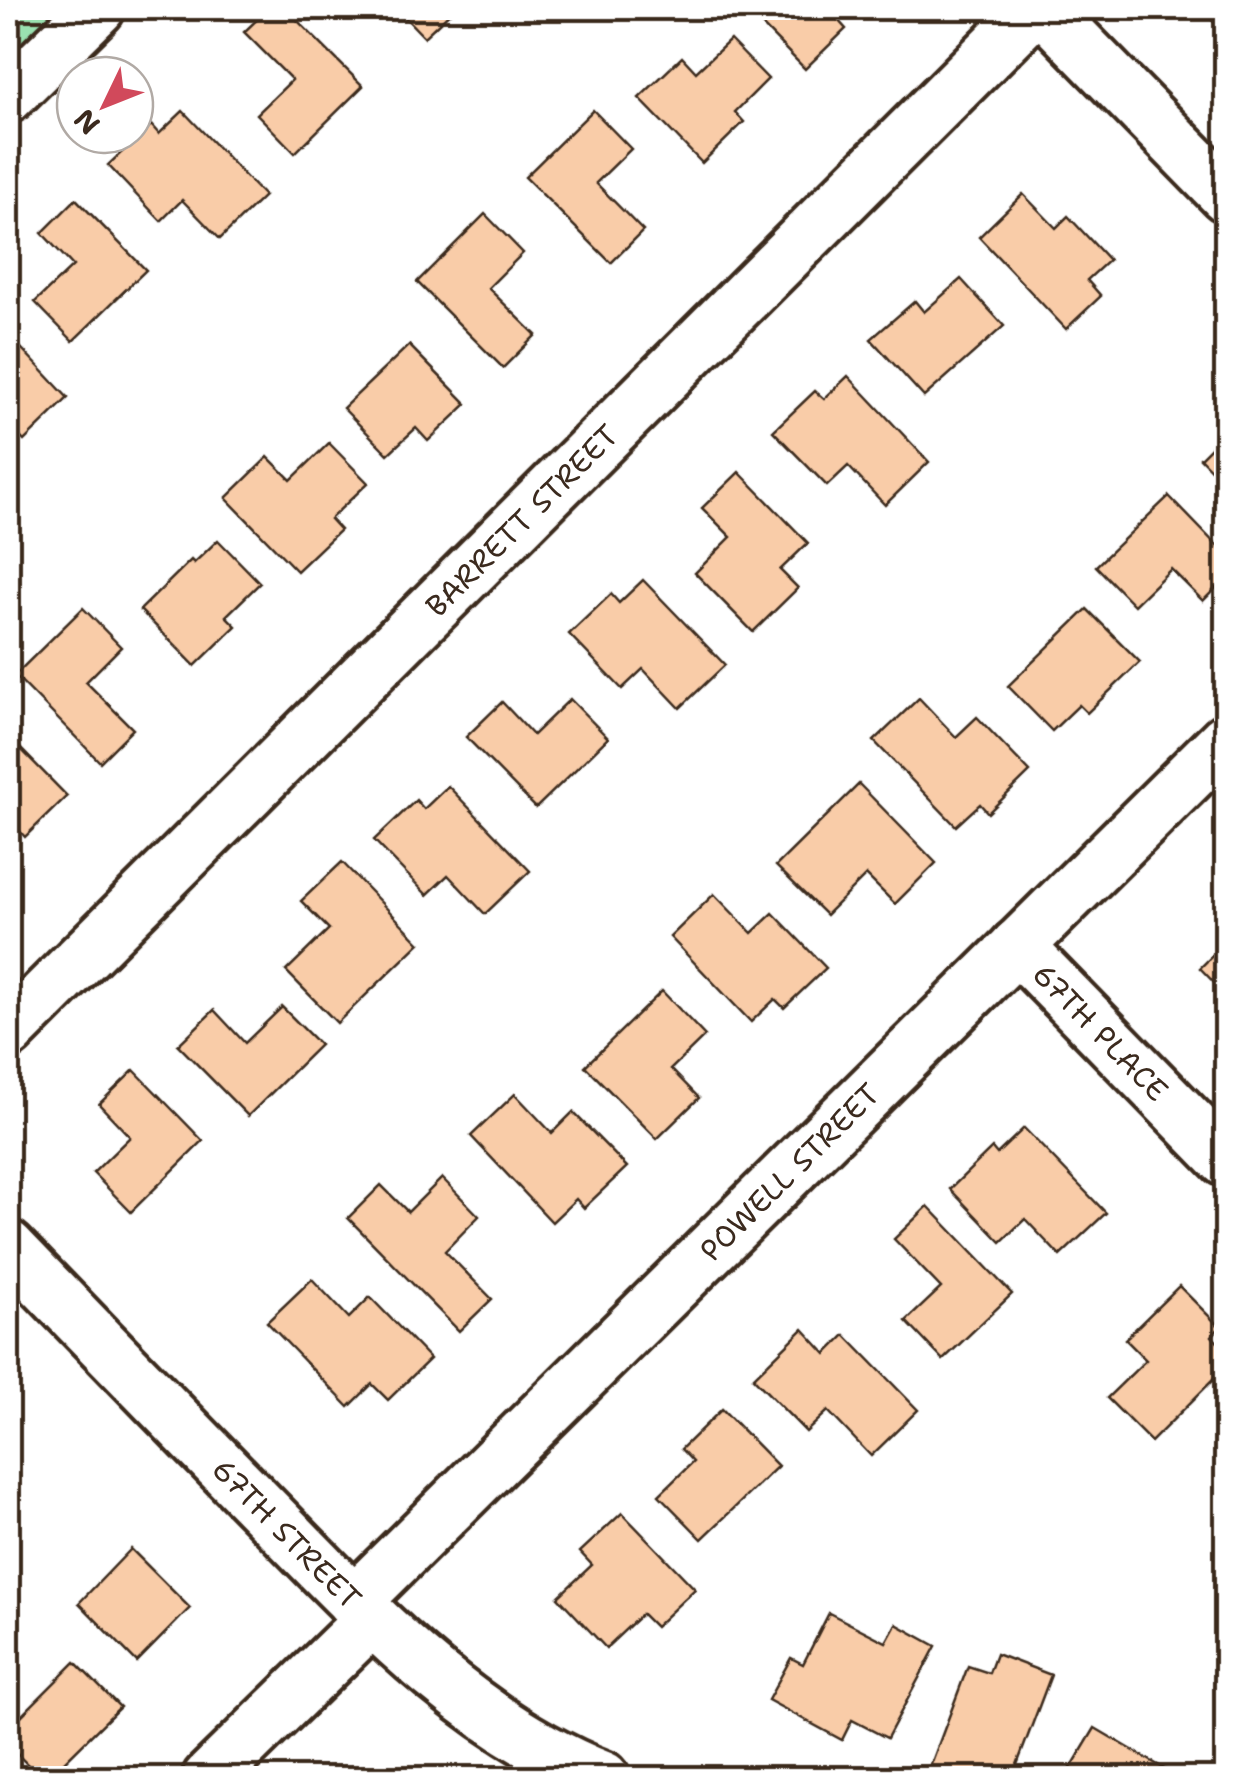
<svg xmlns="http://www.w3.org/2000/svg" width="1234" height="1786" font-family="'Shantell Sans',sans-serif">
	<rect width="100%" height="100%" fill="#fff"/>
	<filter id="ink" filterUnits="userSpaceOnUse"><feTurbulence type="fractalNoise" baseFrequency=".01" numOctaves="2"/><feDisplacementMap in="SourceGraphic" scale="20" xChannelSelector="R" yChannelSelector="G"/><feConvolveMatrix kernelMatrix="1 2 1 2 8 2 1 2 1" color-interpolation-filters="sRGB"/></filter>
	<g filter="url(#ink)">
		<path fill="#9ae1b0" stroke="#6a8667" stroke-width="2.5" d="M8,8H62L8,62Z"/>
		<g fill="#f9cca8" stroke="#3b2a1e" stroke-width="2.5">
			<path d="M269,8H285L363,86L295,153L257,114L292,80L244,32Z"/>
			<path d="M396,8H455L424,37Z"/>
			<path d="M758,8H851L838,20L846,29L805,69L751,14Z"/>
			<path d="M1217,8H1226V34L1208,16Z"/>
			<path d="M730,40L768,79L735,112L744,122L702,163L639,98L682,57L696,72Z"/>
			<path d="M593,110L631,149L596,183L643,231L611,263L525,177Z"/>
			<path d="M183,111L264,196L220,239L182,200L161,221L108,165L151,125L159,134Z"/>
			<path d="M1023,194L1056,228L1068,216L1109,260L1087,280L1101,296L1066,329L979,237Z"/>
			<path d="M76,199L146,270L73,341L35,302L73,266L42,233Z"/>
			<path d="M485,214L523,253L488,288L536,335L503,368L417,282Z"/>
			<path d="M961,279L1004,326L924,397L871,339L915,301L924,312Z"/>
			<path d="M8,334L68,398L24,441L8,424Z"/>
			<path d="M409,345L467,404L428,441L416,428L388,454L343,408Z"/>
			<path d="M848,376L929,462L885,505L848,466L827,486L773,431L815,391L824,399Z"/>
			<path d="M1226,432V485L1200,458Z"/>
			<path d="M329,443L368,483L330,519L340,530L297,571L226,498L268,457L291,480Z"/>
			<path d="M739,472L808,543L780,570L798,588L753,632L695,573L731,537L702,508Z"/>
			<path d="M1169,496L1226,555V578L1203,601L1171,569L1134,605L1096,566Z"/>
			<path d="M218,540L260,583L226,616L236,626L195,666L140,610L191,560L194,563Z"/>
			<path d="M643,580L725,665L680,708L643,669L622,689L569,634L611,594L619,603Z"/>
			<path d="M83,608L121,647L86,682L133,729L100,762L15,675Z"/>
			<path d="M1087,609L1140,662L1087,713L1079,705L1052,731L1008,686Z"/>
			<path d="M919,698L956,737L977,717L1030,772L988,813L980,804L956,826L874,741Z"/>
			<path d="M570,699L608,738L536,808L466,737L502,702L533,735Z"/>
			<path d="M14,742L67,796L25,837L17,828L8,837V748Z"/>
			<path d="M859,784L936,863L895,904L866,875L826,915L776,866Z"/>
			<path d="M448,786L530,871L485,914L448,875L427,895L374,840L416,800L424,809Z"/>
			<path d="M342,862L420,943L337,1023L286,971L329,929L301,901Z"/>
			<path d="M714,894L752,933L773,913L826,968L784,1008L775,999L751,1022L670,937Z"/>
			<path d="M1226,942V995L1200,968Z"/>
			<path d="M662,991L705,1036L671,1069L699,1098L657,1139L585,1066Z"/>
			<path d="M282,1007L320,1045L248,1116L178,1045L214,1010L245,1043Z"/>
			<path d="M134,1070L203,1141L131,1212L93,1173L130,1137L99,1104Z"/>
			<path d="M515,1094L552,1133L573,1112L627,1167L584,1208L576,1199L552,1222L471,1136Z"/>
			<path d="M1024,1128L1106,1213L1060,1256L1025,1219L1001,1242L950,1189L992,1148L997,1154Z"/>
			<path d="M442,1178L479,1216L445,1251L492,1299L459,1331L348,1218L381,1185L408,1212Z"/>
			<path d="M928,1206L1012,1294L943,1360L906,1321L941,1288L894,1239Z"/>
			<path d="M312,1279L349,1318L370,1297L430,1359L388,1400L372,1384L349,1407L267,1322Z"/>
			<path d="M1179,1286L1220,1327L1212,1336L1226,1351V1367L1151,1442L1107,1398L1146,1360L1125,1339Z"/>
			<path d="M803,1329L826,1354L845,1335L918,1410L871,1456L828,1411L806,1432L753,1378Z"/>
			<path d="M722,1409L778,1466L702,1539L659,1495L693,1462L681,1449Z"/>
			<path d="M622,1513L695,1589L655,1627L642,1614L606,1648L558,1597L592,1565L580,1552Z"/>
			<path d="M131,1549L190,1608L137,1662L79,1603Z"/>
			<path d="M829,1613L886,1642L896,1624L936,1646L887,1738L852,1720L842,1740L768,1700L791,1658L803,1664Z"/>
			<path d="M996,1654L1051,1675L1012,1778L985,1774L983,1778H962L930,1767L968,1666L989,1673Z"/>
			<path d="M75,1662L120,1707L48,1778H41L8,1745V1729Z"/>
			<path d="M1095,1728L1180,1778H1065Z"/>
		</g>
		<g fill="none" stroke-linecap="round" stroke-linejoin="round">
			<g stroke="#3b2a1e" stroke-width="60">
				<g id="minor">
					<path d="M1043,8L1226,195"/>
					<path d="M8,96L98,8"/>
					<path id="s1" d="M1017,946L1226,1160"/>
					<path id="s2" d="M8,1032L1035,8"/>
					<path id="s3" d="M8,1247C94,1336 180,1425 267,1513C366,1614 468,1725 603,1778"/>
					<path id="s4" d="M354,1602L1226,740"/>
					<path d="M209,1778L371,1620"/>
				</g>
			</g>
			<use href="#minor" stroke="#fff" stroke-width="52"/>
		</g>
	</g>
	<g text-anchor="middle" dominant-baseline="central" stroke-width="8" stroke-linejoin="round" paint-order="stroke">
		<g font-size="30" fill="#3b2a1e" stroke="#fff">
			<text stroke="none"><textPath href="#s2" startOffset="725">BARRETT STREET</textPath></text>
			<text stroke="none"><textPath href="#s1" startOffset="120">67TH PLACE</textPath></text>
			<text stroke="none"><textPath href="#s4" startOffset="612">POWELL STREET</textPath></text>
			<text stroke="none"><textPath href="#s3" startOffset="400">67TH STREET</textPath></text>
		</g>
	</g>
	<rect width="1234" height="1786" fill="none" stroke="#fff" stroke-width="40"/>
	<rect x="20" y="20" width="1194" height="1746" fill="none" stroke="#3b2a1e" stroke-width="4" filter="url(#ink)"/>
	<g transform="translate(105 105) rotate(227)"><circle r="48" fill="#ffffff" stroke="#b1aaa5" stroke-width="2.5"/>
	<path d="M0-8L18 38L0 25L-18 38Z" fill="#d1495b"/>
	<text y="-15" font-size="28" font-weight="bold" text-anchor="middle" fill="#3b2a1e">N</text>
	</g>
</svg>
